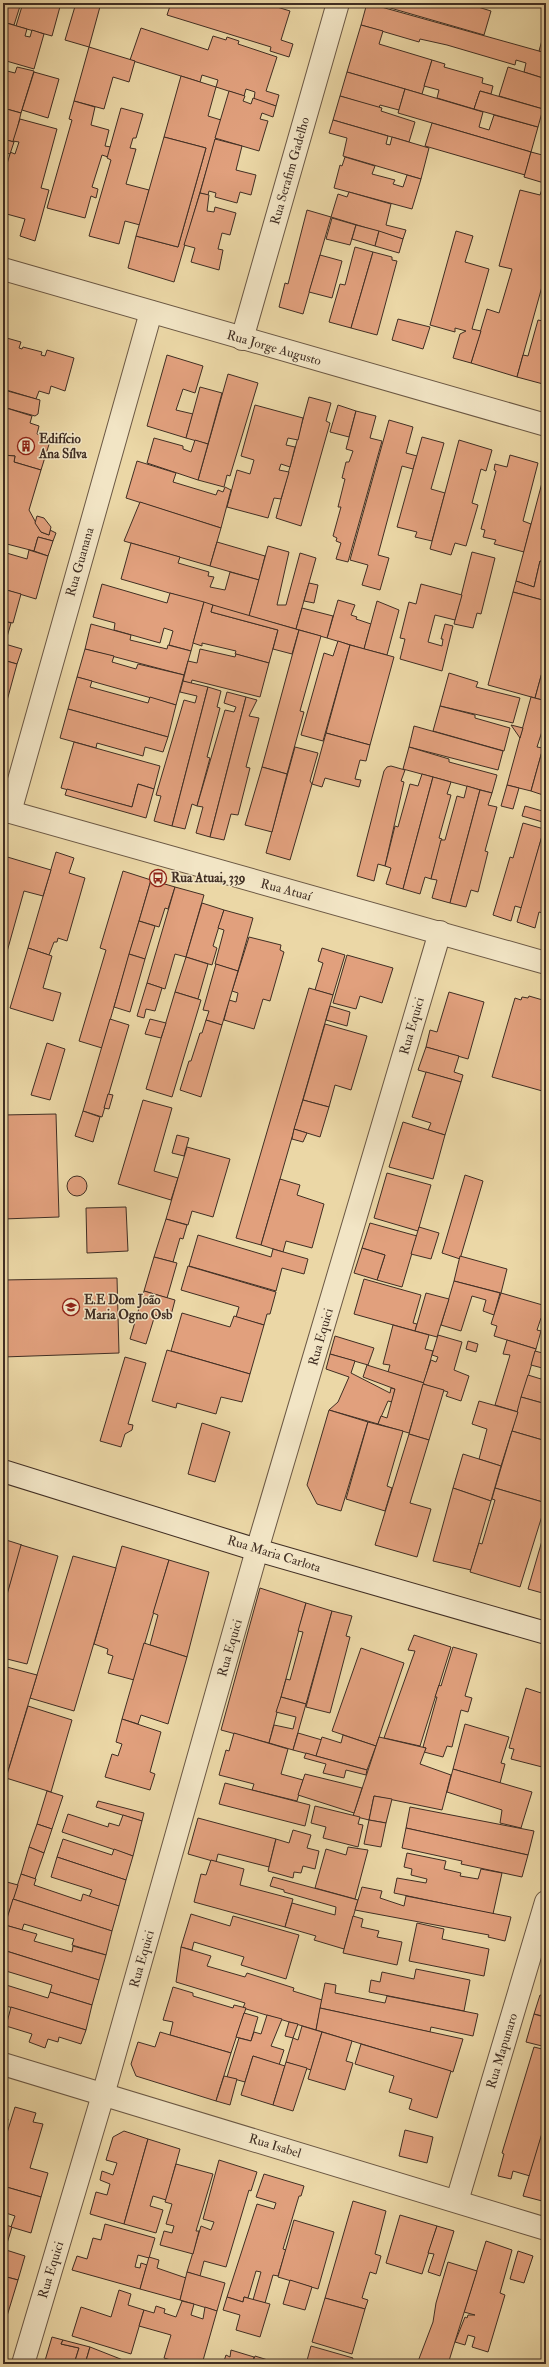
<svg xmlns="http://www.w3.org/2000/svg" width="549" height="2367" font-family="'IM FELL Double Pica',serif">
	<rect width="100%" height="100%" fill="#ebd7a6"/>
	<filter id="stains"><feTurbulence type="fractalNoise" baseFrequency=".005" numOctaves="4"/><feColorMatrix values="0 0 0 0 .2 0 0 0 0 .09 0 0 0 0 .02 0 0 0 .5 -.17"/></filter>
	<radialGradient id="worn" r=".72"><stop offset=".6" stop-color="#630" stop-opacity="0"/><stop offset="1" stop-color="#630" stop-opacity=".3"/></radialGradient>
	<g fill="#e1a07d" stroke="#402e23">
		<path d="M3,3H21L14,25L3,22Z"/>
		<path d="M23,3H61L52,36L16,26Z"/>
		<path d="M76,3H101L89,47L65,40Z"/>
		<path d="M171,3H264L290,11L281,40L293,44L289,57L270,51L271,47L167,15Z"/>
		<path d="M367,3L546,53V79L524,72L526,63L516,60L515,65L447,45L420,39L419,42L361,25Z"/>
		<path d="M373,3H465L491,11L484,35Z"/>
		<path d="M3,22L27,29L25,36L30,37L32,30L44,34L34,69L3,60Z"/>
		<path d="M361,25L383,31L379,44L432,60L422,94L347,72Z"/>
		<path d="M546,26V53L539,51Z"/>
		<path d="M141,28L208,50L213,36L226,40L227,37L239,41L238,44L277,57L266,91L279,95L276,106L254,99L255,92L246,89L244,96L216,87L218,80L202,75L200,82L130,60Z"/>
		<path d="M89,47L135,61L129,82L113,77L104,109L74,101Z"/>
		<path d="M432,60L445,64L444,67L483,78L482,83L493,86L491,94L480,91L474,109L437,98L439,90L424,86Z"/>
		<path d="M17,67L34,71L21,113L3,108V70L15,73Z"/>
		<path d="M508,67L546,79V98L543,109L499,96Z"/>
		<path d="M34,72L59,79L48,118L22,110Z"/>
		<path d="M347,72L405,89L399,110L380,105L379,108L340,96Z"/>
		<path d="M181,76L216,87L208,116L221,120L174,282L128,268L136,236L178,247L206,148L164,137Z"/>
		<path d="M405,89L483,112L479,127L489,130L494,115L538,127L531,152L398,113Z"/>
		<path d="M229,91L245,96L243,101L251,104L253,98L276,106L273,117L262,113L260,119L268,121L259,151L215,138Z"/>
		<path d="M480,91L543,109L538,127L474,109Z"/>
		<path d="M340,96L382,108L381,111L415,122L409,142L333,120Z"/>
		<path d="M74,101L95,107L91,125L109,130L105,146L111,147L108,157L102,155L92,187L98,189L96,198L91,196L85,218L47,208L72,120L69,119Z"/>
		<path d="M3,108L21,113L14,142L3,139Z"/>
		<path d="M121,108L143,114L136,138H133L130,148L136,149L126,184L149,190L140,225L125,221L119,244L89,236L111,160L107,158Z"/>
		<path d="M20,119L57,129L41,188L49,190L35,241L20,236L25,219L3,213V177L10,154V152L15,154L19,142L13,141Z"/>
		<path d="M333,120L388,136L386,144L390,145L392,137L429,148L421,179L343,156L347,138L329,133Z"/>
		<path d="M432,123L531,152L525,175L425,146Z"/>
		<path d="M164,137L206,148L178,247L136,236Z"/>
		<path d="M3,139L14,142L10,154L3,152Z"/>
		<path d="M215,139L242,146L236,170L256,175L251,195L240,192L237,203L215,197L216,193L209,191L208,195L200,193Z"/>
		<path d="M531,152L546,156L544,183L524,177Z"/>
		<path d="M345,157L375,166L372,174L395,180L393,184L403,187L407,175L421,179L412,209L334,188L340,165L342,166Z"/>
		<path d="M544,183H546V272L517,377L471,363L487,309L499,313L512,269L499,266L520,190L540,195Z"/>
		<path d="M349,192L391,204L386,225L406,230L403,239L331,217L338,194L347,197Z"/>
		<path d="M200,193L209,195L207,211L214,212L215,207L236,213L230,235L222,233L218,249L223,250L219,270L191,262L195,248L184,245Z"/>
		<path d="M307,210L331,217L303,314L279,307L285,283L288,284Z"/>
		<path d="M332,218L356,225L350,245L326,239Z"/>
		<path d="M356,225L379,231L375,246L352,239Z"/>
		<path d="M379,231L403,239L399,253L375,246Z"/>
		<path d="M456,231L473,236L465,262L489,269L472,329L481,331L471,363L453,358L460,334L466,331L455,328V332L430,325Z"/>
		<path d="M355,247L373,252L351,328L329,322L340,284L345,285Z"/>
		<path d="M373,252L392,257V260L397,261L377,335L351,328Z"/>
		<path d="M320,255L342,261L332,298L309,292Z"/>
		<path d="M546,311V372L543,384L517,377L523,355L528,356L538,320L543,321Z"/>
		<path d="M398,319L430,327L423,349L392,340Z"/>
		<path d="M3,337L21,342L19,348L22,349L23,347L42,352L41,355L45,356L47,350L74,358L65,391L51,386L49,394L39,391L36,399L3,389Z"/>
		<path d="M167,355L203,366L195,393L183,389L176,410L193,414L186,438L147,426Z"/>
		<path d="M228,374L258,383L230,476L227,475L224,487L198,480Z"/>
		<path d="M200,387L222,393L208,444L186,438Z"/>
		<path d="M4,390L40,400L38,414L35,416L3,407Z"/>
		<path d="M309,397L331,403L326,421L330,423L301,526L276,518Z"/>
		<path d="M255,405L303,418L298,440L288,438L286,445L295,447L290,467L281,464L279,470L289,472L281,499L274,498L268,518L227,507L237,470L250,474L254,460L241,456Z"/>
		<path d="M338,405L356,411L349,437L330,432Z"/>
		<path d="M3,407L32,416L30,423L39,426L37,434L51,438L41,470L14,462L15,456L3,455Z"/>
		<path d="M356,411L376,416L370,438L382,441L348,562L336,559L341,543L336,541L337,538L333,536L341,507H338L345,479L342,478L346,462H349L353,451L346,449Z"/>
		<path d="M389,420L413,427L406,453L417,456L413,469L402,466L378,555L389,558L380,590L362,585L368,565L350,560Z"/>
		<path d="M422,437L444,443L431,489L445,493L432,541L415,537L417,532L397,527Z"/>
		<path d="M154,438L183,446V449L191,452L195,440L208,444L198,480L147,463Z"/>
		<path d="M459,440L492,450L486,471L481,469L472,503L478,505L466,546L455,543L451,555L430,549Z"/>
		<path d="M3,455L15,456L14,462L41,470L29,510L41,532L49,535L50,530L56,533L53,541L38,537L34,551L3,543Z"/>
		<path d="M510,455L538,463L523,521L531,524L524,552L494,544L496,540L483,537L485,530L481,529L496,471L494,470L495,464L507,467Z"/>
		<path d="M137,461L176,473L173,482L216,495L218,490L223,492L225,487L231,490L221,528L126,498Z"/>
		<path d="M543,479L546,480V563L540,561L534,587L516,581Z"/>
		<path d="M140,502L221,528L210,566L124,541Z"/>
		<path d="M37,516L44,518L51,527L49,535L41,532L35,523Z"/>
		<path d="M38,537L53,541L48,556L34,551Z"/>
		<path d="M217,542L265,556L259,580L210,566Z"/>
		<path d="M131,543L180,557L178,563L209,572L208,576L214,577L210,587L225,590L230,572L259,580L249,616L121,579Z"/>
		<path d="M268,546L289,552L277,605H286L300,553L316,558L296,629L249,616Z"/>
		<path d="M29,550L48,556L36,599L3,589V552L27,559Z"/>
		<path d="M472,552L495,558L481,614L477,613L473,628L454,624Z"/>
		<path d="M540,561L546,563V601L513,592L516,581L534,587Z"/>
		<path d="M309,583L318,585L314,603L304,601Z"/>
		<path d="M102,584L167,603L170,593L204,602L191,651L169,645L173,631L164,628L160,643L114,630L115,623L93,617Z"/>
		<path d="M421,584L462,595L455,620L435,615L428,642L442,646L443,639H441L445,624L453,626L442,671L400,659L405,639L400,638L409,602L416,604Z"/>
		<path d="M3,589L21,594L13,623L3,621Z"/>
		<path d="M513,592L546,601V658L535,698L488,685Z"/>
		<path d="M338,600L355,605L351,615L357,617L356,619L371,624L364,649L327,638Z"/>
		<path d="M377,601L399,610L387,655L364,649Z"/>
		<path d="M204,602L213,605L211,612L278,630L269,663L235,654L236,651L202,643V646L193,643Z"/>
		<path d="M213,605L299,630L292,654L273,649L278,630L211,612Z"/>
		<path d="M302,608L333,616L327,638L296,629Z"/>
		<path d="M3,621L11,623L5,644L22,649L17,664L3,660Z"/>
		<path d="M91,624L131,635L130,640L167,649L168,645L191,651L184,675L85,649Z"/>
		<path d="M299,630L321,636L300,711L304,712L287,774L262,767Z"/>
		<path d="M338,641L350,645L323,741L301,735L324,653L333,656Z"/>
		<path d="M350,645L394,657L370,745L326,733Z"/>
		<path d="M85,649L114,656L112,662L136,669L138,664L184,675L176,705L77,677Z"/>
		<path d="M200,649L235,657L236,654L269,663L260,697L192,680L191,684L183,681L188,661L197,663Z"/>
		<path d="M546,658V701L535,698Z"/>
		<path d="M3,660L17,664L8,697L3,695Z"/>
		<path d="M449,673L478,682L476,687L520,698L513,723L440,706Z"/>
		<path d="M77,677L92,681L90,687L148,703L150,697L176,705L168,737L68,709Z"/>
		<path d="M183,681L208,687L172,826L154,821L161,796L156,795L184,700L195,703L197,696L180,692Z"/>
		<path d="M208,687L221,691L217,707L220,708L207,757L210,758L197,806L192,804L185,829L172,826Z"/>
		<path d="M227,692L246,697L210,837L196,833L203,807L197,806L225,710L234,712L236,707L224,703Z"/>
		<path d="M3,695L8,697L3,715Z"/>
		<path d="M246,697L257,700L249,716L259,718L246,767L250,768L238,815L231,814L224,840L210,837Z"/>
		<path d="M531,697L546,701V719L537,747L543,748L531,791L507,785Z"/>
		<path d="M440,706L475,715V718L510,728L504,751L433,731Z"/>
		<path d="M68,709L168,737L163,752L145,747L143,756L97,743L96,748L60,738Z"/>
		<path d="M511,725L523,728L520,738Z"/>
		<path d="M414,726L503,751L498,770L409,747Z"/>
		<path d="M326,733L370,745L366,761L360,760L355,779L361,780L359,787L325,778L322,787L312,784Z"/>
		<path d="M546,737V796L531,791Z"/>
		<path d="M74,742L160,766L154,789L138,784L132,807L61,788Z"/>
		<path d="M295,747L318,753L310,781L312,784L290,860L266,853Z"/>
		<path d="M409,747L449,759V762L497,775L492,793L403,769Z"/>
		<path d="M391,766L405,770L401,781L404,782L385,866L378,864L374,881L357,876L384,771L387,767Z"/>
		<path d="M262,767L287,774L272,832L245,825Z"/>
		<path d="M422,774L433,777L403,889L386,884L391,868L385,866L395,826L398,827L410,784L418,786Z"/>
		<path d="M433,777L451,782L447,794L451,795L439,838L442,839L431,879L425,877L420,894L403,889Z"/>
		<path d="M138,784L154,789L146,818L65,795L67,789L132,807Z"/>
		<path d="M507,785L519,788L513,809L501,806Z"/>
		<path d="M467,786L480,790L450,903L432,898L437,880L431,879L441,840H445L457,796L464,798Z"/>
		<path d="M480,790L492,793L488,805L497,807L485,851L488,852L478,892L471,890L466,907L450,903Z"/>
		<path d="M525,806L546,812V823L522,816Z"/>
		<path d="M523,823L544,829L522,908L515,906L511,921L493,915L510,857L513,858Z"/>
		<path d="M544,829H546V914L539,912L535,928L517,922Z"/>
		<path d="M56,852L74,858L69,873L85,878L67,941L58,938L57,942H54L49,955L28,948Z"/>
		<path d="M4,856L51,870L43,896L24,891L3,966Z"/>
		<path d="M123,871L151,880L102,1048L79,1041L106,950L100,948Z"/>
		<path d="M151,880L175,887L168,909L165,908L159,927L139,921Z"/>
		<path d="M175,887L204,895L186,957L175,954L165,989L147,983Z"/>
		<path d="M202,903L224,910L213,946L217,948L212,965L186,957Z"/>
		<path d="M224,910L253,918L238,971L215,964L224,930L218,928Z"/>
		<path d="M139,921L155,926L145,959L129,954Z"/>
		<path d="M249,937L281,945L280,950L284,952L270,1001L263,999L254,1029L224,1020L229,1000L236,1002L238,993L232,991Z"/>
		<path d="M28,948L52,956L43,988L61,993L53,1021L10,1008Z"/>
		<path d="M322,948L345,955L333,995L315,990L323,963L318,961Z"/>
		<path d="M129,954L145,959L130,1012L114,1007Z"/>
		<path d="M347,955L393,968L382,1003L360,996L356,1009L333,1003Z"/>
		<path d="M186,957L208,964L198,999L175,992Z"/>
		<path d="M216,964L238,971L222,1025L206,1020L209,1011L203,1010Z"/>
		<path d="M147,983L162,988L155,1011L146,1009L144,1018L137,1016Z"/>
		<path d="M309,988L333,995L261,1245L236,1238Z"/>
		<path d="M175,992L201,1000L172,1097L146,1089Z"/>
		<path d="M449,992L484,1002L468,1059L426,1047L430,1030L437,1032Z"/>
		<path d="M529,996L546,1001V1092L492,1077L515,998L521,1000L522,997L528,998Z"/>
		<path d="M330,1006L350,1012L347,1026L326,1020Z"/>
		<path d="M110,1019L129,1025L102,1117L83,1111Z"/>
		<path d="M150,1019L166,1023L161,1038L145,1034Z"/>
		<path d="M206,1020L222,1025L201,1097L180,1090L189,1061H191L200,1033H202Z"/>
		<path d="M325,1024L367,1036L351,1090L335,1085L329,1107L303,1100Z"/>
		<path d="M47,1043L65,1049L50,1100L31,1095Z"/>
		<path d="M426,1047L459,1056L454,1072L463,1075L461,1082L418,1070Z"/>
		<path d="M426,1072L461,1082L445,1135L428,1130L431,1123L412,1117Z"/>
		<path d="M108,1094L113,1095L109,1109L104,1108Z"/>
		<path d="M143,1100L172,1108L154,1171L178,1178L171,1200L118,1184Z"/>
		<path d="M303,1100L329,1107L320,1137L294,1129Z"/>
		<path d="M83,1111L100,1117L93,1142L75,1136Z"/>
		<path d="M56,1114L59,1217L3,1219V1115Z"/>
		<path d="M403,1122L445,1135L433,1179L389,1167Z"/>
		<path d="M294,1129L307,1133L303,1142L292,1139Z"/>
		<path d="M177,1135L189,1138L184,1156L172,1153Z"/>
		<path d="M187,1147L230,1159L213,1217L192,1211L188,1225L166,1219Z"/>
		<path d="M387,1173L431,1185L418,1231L374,1218Z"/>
		<path d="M465,1175L483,1181L460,1259L442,1253Z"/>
		<circle cx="77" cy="1186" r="10"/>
		<path d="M280,1179L300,1185L297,1195L324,1204L312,1248L286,1241L283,1252L261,1245Z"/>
		<path d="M126,1207L128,1251L87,1253L86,1208Z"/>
		<path d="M166,1219L187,1225L183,1239L180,1238L173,1262L154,1257Z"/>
		<path d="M370,1223L417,1236L402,1287L377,1280L385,1255L362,1248Z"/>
		<path d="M419,1227L439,1233L431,1259L411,1254Z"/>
		<path d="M198,1235L271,1257L273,1249L308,1259L304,1274L282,1268L276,1291L189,1266Z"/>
		<path d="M362,1248L385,1255L377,1280L354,1273Z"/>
		<path d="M460,1256L507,1269L501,1293L454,1281Z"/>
		<path d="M154,1257L177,1263L167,1298L144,1291Z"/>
		<path d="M188,1266L276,1292L270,1314H267L264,1325L236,1317L239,1307L181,1290Z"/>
		<path d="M117,1278L119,1353L3,1357V1280Z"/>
		<path d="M364,1279L421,1295L413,1323L417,1324L415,1331L354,1314Z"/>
		<path d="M454,1281L500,1293L494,1315L483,1311L486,1300L472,1296L461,1331L441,1325Z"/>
		<path d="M144,1291L175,1300L170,1319L155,1315L146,1344L130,1339Z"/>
		<path d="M426,1293L449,1299L437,1337L415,1331Z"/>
		<path d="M501,1293L546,1306L544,1319L541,1318L537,1330L541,1331L536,1349L494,1336L497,1326L491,1324Z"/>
		<path d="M182,1313L230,1327L234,1316L264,1325L250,1374L171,1351Z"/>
		<path d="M546,1314V1332L541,1331Z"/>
		<path d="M393,1325L429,1335L425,1349L433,1351L424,1383L388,1372L390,1365L383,1364Z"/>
		<path d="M438,1335L462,1342L454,1370L469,1376L461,1401L446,1396L448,1392L423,1384L431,1360L436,1362L438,1357L432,1355Z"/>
		<path d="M335,1336L374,1348L368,1365L330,1354Z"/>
		<path d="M507,1340L536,1349L518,1412L495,1405L510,1355L503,1354Z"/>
		<path d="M468,1341L478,1344L476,1352L466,1349Z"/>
		<path d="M167,1350L250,1374L242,1402L221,1397L216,1414L177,1403L176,1408L152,1401Z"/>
		<path d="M535,1351L546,1354V1369L531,1365Z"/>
		<path d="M330,1354L355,1361L351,1373L390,1393L391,1388L395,1389L392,1402L388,1401L378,1424L329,1410L338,1402L349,1377L326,1369Z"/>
		<path d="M125,1357L146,1363L128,1424L133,1425L132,1430L125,1434L121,1447L100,1441Z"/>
		<path d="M367,1365L424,1383L409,1433L378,1424L381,1416L387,1418L395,1389L363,1377Z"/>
		<path d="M544,1369L546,1404L521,1397L528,1375L541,1379Z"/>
		<path d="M423,1384L444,1390L429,1440L409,1434Z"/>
		<path d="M521,1397L546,1404V1441L512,1431Z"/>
		<path d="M479,1401L518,1412L501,1466L479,1459L487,1429L472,1424Z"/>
		<path d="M329,1410L368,1422L341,1511L317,1504L307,1485Z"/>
		<path d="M368,1422L403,1431L387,1486L392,1488L385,1511L346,1499Z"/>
		<path d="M202,1423L230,1432L215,1482L188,1474Z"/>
		<path d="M512,1431L546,1441V1503L495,1488Z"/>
		<path d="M409,1434L429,1440L410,1503L431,1509L417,1557L375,1545Z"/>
		<path d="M463,1454L501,1466L491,1501L453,1488Z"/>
		<path d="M453,1488L491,1501L471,1570L433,1561Z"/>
		<path d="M495,1488L546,1503L520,1587L470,1572L479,1543L482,1544L495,1500L492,1499Z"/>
		<path d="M546,1527V1594L528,1589Z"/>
		<path d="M3,1539L22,1545L3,1609Z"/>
		<path d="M21,1545L58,1556L27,1664L3,1658V1609Z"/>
		<path d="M122,1546L169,1560L134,1680L108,1673L113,1656L107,1654L108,1649L94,1644Z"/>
		<path d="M73,1556L116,1568L74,1711L30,1698Z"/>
		<path d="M169,1560L209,1572L187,1657L150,1645L158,1615L153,1613Z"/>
		<path d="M260,1588L306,1603L269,1743L221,1730Z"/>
		<path d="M306,1603L332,1611L306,1704L281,1697L286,1679L290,1680L303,1632L298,1631Z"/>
		<path d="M332,1611L352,1616L346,1636L350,1637L330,1713L306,1707Z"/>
		<path d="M414,1635L451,1647L420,1746L384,1738L415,1651L408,1650Z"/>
		<path d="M144,1643L187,1657L168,1724L141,1715L138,1724L122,1719Z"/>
		<path d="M453,1647L477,1654L465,1696L472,1698L468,1712L461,1710L452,1747L447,1746L443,1757L424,1752L426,1748L423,1747L437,1697H435L439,1685L441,1686Z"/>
		<path d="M361,1648L404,1663L376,1746L332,1731Z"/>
		<path d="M3,1666L37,1675L6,1778L3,1777Z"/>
		<path d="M546,1675V1768L511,1759L514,1749L509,1748L526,1688L541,1693Z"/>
		<path d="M281,1697L306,1704L293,1750L269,1743L274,1725L293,1729L296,1717L276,1712Z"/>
		<path d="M28,1706L72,1720L51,1792L6,1778Z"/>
		<path d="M122,1719L161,1732L150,1772L155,1774L150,1790L105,1777L112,1754L118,1756L122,1744L116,1742Z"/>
		<path d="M465,1724L509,1737L501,1763L505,1764L500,1783L453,1769Z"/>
		<path d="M234,1733L288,1749L281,1774L303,1780L297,1801L252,1790L254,1784L219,1775L226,1750L229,1751Z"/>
		<path d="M298,1733L322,1740L316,1756L293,1750Z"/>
		<path d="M343,1735L376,1746L367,1770L316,1756L322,1737L341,1743Z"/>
		<path d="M379,1737L426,1748L420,1764L451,1775L442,1810L374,1796L369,1820L353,1816Z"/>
		<path d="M306,1753L316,1756L367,1770L366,1775L346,1770L344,1778L323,1773L326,1764L304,1758Z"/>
		<path d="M453,1769L532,1792L521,1828L500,1823L502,1810L447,1792Z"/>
		<path d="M305,1774L362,1788L354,1813L298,1795Z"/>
		<path d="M225,1783L310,1805L305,1826L219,1804Z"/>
		<path d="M47,1791L63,1796L52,1829L37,1824Z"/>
		<path d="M374,1796L392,1799L386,1823L369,1820Z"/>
		<path d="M98,1801L144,1813L142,1821L96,1807Z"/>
		<path d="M315,1806L360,1817L358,1824L363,1825L358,1847L323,1838L326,1827L311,1823Z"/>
		<path d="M410,1807L534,1831L528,1855L406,1828Z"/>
		<path d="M68,1814L108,1827L109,1823L119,1826L123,1815L142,1821L133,1856L62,1832Z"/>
		<path d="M198,1818L276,1839L269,1867L218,1854L216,1862L188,1854Z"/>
		<path d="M369,1820L386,1823L381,1847L364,1844Z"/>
		<path d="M37,1824L52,1829L44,1853L29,1847Z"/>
		<path d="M406,1828L528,1855L522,1877L461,1864L462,1861L402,1848Z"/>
		<path d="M293,1830L311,1835L307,1848L319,1851L315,1869L303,1866L301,1873L294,1872L293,1878L268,1871L276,1839L289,1843Z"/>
		<path d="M63,1839L112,1855L114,1849L133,1856L126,1880L57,1857Z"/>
		<path d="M29,1847L44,1853L35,1879L21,1874Z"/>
		<path d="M348,1847L368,1850L355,1899L315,1888L326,1849L346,1855Z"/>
		<path d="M407,1853L446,1861L444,1869L461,1873L460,1876L478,1879L481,1869L502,1873L493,1914L394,1893L397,1878L426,1883L427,1879L411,1875L412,1869L404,1867Z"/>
		<path d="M57,1857L126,1880L119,1906L89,1897L92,1890L51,1877Z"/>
		<path d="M211,1860L244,1869L240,1885L293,1899L285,1927L194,1902L201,1874L206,1875Z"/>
		<path d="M21,1874L36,1879L34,1885L81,1901L83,1894L119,1906L112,1931L13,1899Z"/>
		<path d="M273,1877L358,1900L344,1949L314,1940L316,1936L285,1927L292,1903L335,1915L336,1907L284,1892V1890L270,1886Z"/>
		<path d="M3,1881L18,1885L3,1931Z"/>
		<path d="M362,1887L382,1891L380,1898L404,1906L406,1896L511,1917L505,1941L488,1937L489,1935L355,1910Z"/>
		<path d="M13,1899L112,1931L106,1955L72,1945L74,1939L24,1924L22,1930L5,1925Z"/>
		<path d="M191,1914L230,1926L233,1916L299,1935L286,1979L241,1965L244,1957L194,1942L192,1950L181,1947Z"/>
		<path d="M353,1916L363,1919L361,1927L379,1931L377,1937L402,1942L397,1965L343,1953Z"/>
		<path d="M417,1923L444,1929L442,1939L489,1949L484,1976L409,1961Z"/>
		<path d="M5,1925L37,1934L34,1941L72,1952L73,1946L106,1955L99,1980L3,1950Z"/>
		<path d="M181,1947L211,1956L207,1966L245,1977L247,1973L294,1988L293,1991L322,2000L316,2030L243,2008L245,2003L176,1982Z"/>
		<path d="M3,1950L99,1980L92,2005L50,1992L52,1985L6,1971L3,1977Z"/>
		<path d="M416,1969L470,1980L464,2011L369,1992L371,1980L380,1982L382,1972L414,1979Z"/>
		<path d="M325,1983L336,1985L335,1993L385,2003L387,1996L478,2014L473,2036L431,2027L430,2032L320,2008Z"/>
		<path d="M3,1984L48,1998L50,1992L92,2005L86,2030L3,2005Z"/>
		<path d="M173,1987L193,1993V1996L233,2008L234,2005L246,2008L231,2053L170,2035L173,2022L163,2020Z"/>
		<path d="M540,1995L546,1996V2017L534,2014Z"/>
		<path d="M11,2007L86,2030L81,2044L59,2037L58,2042L48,2039L45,2048L29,2042L32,2034L6,2026Z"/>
		<path d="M320,2008L463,2039L453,2072L316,2030Z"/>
		<path d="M244,2013L258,2017L251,2041L236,2037Z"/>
		<path d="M534,2014L544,2017L542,2023L546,2024V2047L526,2042Z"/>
		<path d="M267,2015L282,2019L271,2046L284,2050L279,2065L253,2056L245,2082L227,2077L239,2038L251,2041L254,2032L261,2034Z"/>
		<path d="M289,2022L298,2024L293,2038L285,2036Z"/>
		<path d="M302,2026L322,2032L311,2070L286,2062L293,2038L298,2040Z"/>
		<path d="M160,2032L231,2053L216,2101L136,2076L131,2064L138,2042L155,2047Z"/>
		<path d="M322,2032L352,2041L346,2061L353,2063L345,2090L308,2079Z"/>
		<path d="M361,2044L451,2071L437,2118L409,2109L412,2099L389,2092L394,2076L355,2064Z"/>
		<path d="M534,2047L546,2050V2120L530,2176L513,2171L511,2179L498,2176L504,2154L502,2153Z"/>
		<path d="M253,2056L285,2066L273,2105L241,2095Z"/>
		<path d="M286,2062L307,2068L293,2111L273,2105Z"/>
		<path d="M224,2076L237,2079L230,2105L216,2101Z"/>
		<path d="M15,2107L36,2113L33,2122L43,2124L30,2168L48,2173L41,2197L3,2186V2146Z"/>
		<path d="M3,2117L8,2119L3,2136Z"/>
		<path d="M546,2120V2202L523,2196Z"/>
		<path d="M405,2130L433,2137L427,2163L399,2156Z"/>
		<path d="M124,2131L148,2139L124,2224L90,2214L96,2192L107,2195L110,2184L100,2180L102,2171L113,2175L117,2163L106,2160L113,2137Z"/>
		<path d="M148,2139L180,2149L166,2200L153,2196L150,2206L163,2210L156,2233L124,2224Z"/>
		<path d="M219,2160L257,2172L251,2191L249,2190L226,2267L204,2261L200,2276L187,2272L201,2226L211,2230L214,2222L203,2219Z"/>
		<path d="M176,2164L213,2174L196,2231H199L193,2254L160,2245L164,2231L172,2233L174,2226L166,2224L172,2204L165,2202Z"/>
		<path d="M264,2174L304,2186L301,2196H299L283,2249L286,2250L278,2276L273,2275L265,2303L253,2300L261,2272L256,2271L248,2298L244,2297L243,2302L227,2297L257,2204L274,2209L276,2203L256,2197Z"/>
		<path d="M3,2186L41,2197L31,2233L11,2227L15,2216L3,2212Z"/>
		<path d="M353,2201L386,2211L375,2254L381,2256L376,2274L370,2272L362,2298L368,2300L365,2309L325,2298Z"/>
		<path d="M400,2215L437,2226L422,2274L386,2263Z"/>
		<path d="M294,2220L334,2232L318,2289L278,2277Z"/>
		<path d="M3,2224L12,2227L5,2250L3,2249Z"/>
		<path d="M105,2224L155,2238L149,2258L138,2255L135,2267L140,2268L141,2263L147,2265L140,2289L72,2270L77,2256L87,2259L93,2238L101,2240Z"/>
		<path d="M437,2226L454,2231L440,2276L428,2272L434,2254L428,2253Z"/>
		<path d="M486,2241L512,2250L500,2293L505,2295L488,2352L472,2347L475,2337L468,2335L465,2345L455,2342L465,2317L467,2318L468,2315H475L464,2312Z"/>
		<path d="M3,2249L25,2256L18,2280L3,2276Z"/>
		<path d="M518,2251L533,2256L524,2283L510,2279Z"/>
		<path d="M149,2257L159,2260L157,2268L186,2278L180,2300L140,2289Z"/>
		<path d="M448,2262L477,2271L448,2364H417L433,2322L436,2303Z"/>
		<path d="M187,2272L225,2283L217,2311L180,2300Z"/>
		<path d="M3,2276L18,2280L7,2316L3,2314Z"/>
		<path d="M290,2280L312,2287L305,2310L283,2304Z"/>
		<path d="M119,2290L131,2294L128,2305L144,2310L131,2354L72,2336L81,2307L111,2317Z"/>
		<path d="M227,2297L243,2302L244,2297L270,2304L260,2337L236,2330L240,2315L223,2310Z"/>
		<path d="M325,2298L365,2309L352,2354L312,2342Z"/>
		<path d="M182,2301L194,2304L191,2315L203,2319L205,2307L217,2311L202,2364H184L164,2358L171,2335L139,2326L144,2310L154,2313L156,2306L165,2309L164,2313L176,2317Z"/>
		<path d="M3,2314L7,2316L3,2330Z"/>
		<path d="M52,2337L63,2340L61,2344L79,2348L74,2364H44Z"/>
		<path d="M63,2340L90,2347L85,2364H74L79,2348L61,2344Z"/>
		<path d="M311,2346L353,2358L351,2364H306Z"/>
		<path d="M90,2347L123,2360L122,2364H85Z"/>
		<path d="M231,2350L254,2357L252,2364H223L226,2355L230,2357Z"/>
		<path d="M255,2356L271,2361L270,2364H252Z"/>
		<path d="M123,2360L139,2364H122Z"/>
	</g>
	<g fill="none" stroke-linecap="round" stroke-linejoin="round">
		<g stroke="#6b5844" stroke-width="24">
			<g id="street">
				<path d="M3,269L546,425"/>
				<path d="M242,339L338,3"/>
				<path d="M3,810L546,963"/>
				<path d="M10,812L151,312"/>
				<path d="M3,2064L546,2229"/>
				<path d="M457,2201L546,1902"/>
				<path d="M23,2364L103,2095L257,1550L440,932"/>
			</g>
		</g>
		<g stroke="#402e23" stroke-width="24">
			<path id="secondary" d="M3,1471L257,1550L546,1633"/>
		</g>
		<use href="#street" stroke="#f2e5c5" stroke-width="22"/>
		<use href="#secondary" stroke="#f2e5c5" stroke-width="22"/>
	</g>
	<defs>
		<g id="building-ring" transform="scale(0.9)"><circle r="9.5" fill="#f2e5c5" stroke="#8f2418" stroke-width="1.5"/><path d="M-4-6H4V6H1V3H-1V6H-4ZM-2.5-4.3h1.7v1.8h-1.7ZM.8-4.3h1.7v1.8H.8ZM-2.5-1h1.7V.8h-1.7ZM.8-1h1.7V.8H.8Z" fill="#8f2418"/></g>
		<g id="bus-ring" transform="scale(0.9)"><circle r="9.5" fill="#f2e5c5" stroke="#8f2418" stroke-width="1.5"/><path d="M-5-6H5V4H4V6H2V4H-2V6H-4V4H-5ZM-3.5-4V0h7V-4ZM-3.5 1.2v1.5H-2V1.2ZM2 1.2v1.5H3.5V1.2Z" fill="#8f2418"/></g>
		<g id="school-ring" transform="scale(0.9)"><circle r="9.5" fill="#f2e5c5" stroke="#8f2418" stroke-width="1.5"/><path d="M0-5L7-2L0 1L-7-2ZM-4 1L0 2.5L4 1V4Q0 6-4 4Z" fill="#8f2418"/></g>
	</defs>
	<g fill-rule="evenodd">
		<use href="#building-ring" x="26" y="446"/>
		<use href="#bus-ring" x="158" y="878"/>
		<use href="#school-ring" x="71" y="1307"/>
	</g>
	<g text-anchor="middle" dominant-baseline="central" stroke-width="3" stroke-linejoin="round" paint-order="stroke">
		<g font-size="13" fill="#402e23" stroke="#f2e5c5">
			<text transform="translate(290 171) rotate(-74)">Rua Serafim Gadelho</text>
			<text transform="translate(274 348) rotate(16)">Rua Jorge Augusto</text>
			<text transform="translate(80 562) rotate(-74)">Rua Guanana</text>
			<text transform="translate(286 890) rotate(15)">Rua Atuaí</text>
			<text transform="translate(412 1026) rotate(-74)">Rua Equici</text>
			<text transform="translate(321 1337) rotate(-74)">Rua Equici</text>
			<text transform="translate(274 1554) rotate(17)">Rua Maria Carlota</text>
			<text transform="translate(230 1648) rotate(-74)">Rua Equici</text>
			<text transform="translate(142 1959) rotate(-74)">Rua Equici</text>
			<text transform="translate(502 2051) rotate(-73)">Rua Mapunaro</text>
			<text transform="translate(275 2146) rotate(17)">Rua Isabel</text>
			<text transform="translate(51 2270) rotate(-73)">Rua Equici</text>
		</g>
		<g font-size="13" font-weight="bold" fill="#402e23" stroke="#f2e5c5" text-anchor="start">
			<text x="39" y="439">Edifício<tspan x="39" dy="15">Ana Sílva</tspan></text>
			<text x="171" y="878">Rua Atuai, 339</text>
			<text x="84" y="1300">E.E Dom João<tspan x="84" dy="15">Maria Ogno Osb</tspan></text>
		</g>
	</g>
	<rect width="549" height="2367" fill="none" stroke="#ebd7a6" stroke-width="16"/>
	<rect x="4" y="4" width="541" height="2359" fill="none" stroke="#402e23" stroke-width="2"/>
	<rect x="8" y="8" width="533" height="2351" fill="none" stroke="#402e23"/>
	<rect width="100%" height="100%" filter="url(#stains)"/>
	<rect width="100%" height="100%" fill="url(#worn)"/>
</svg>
